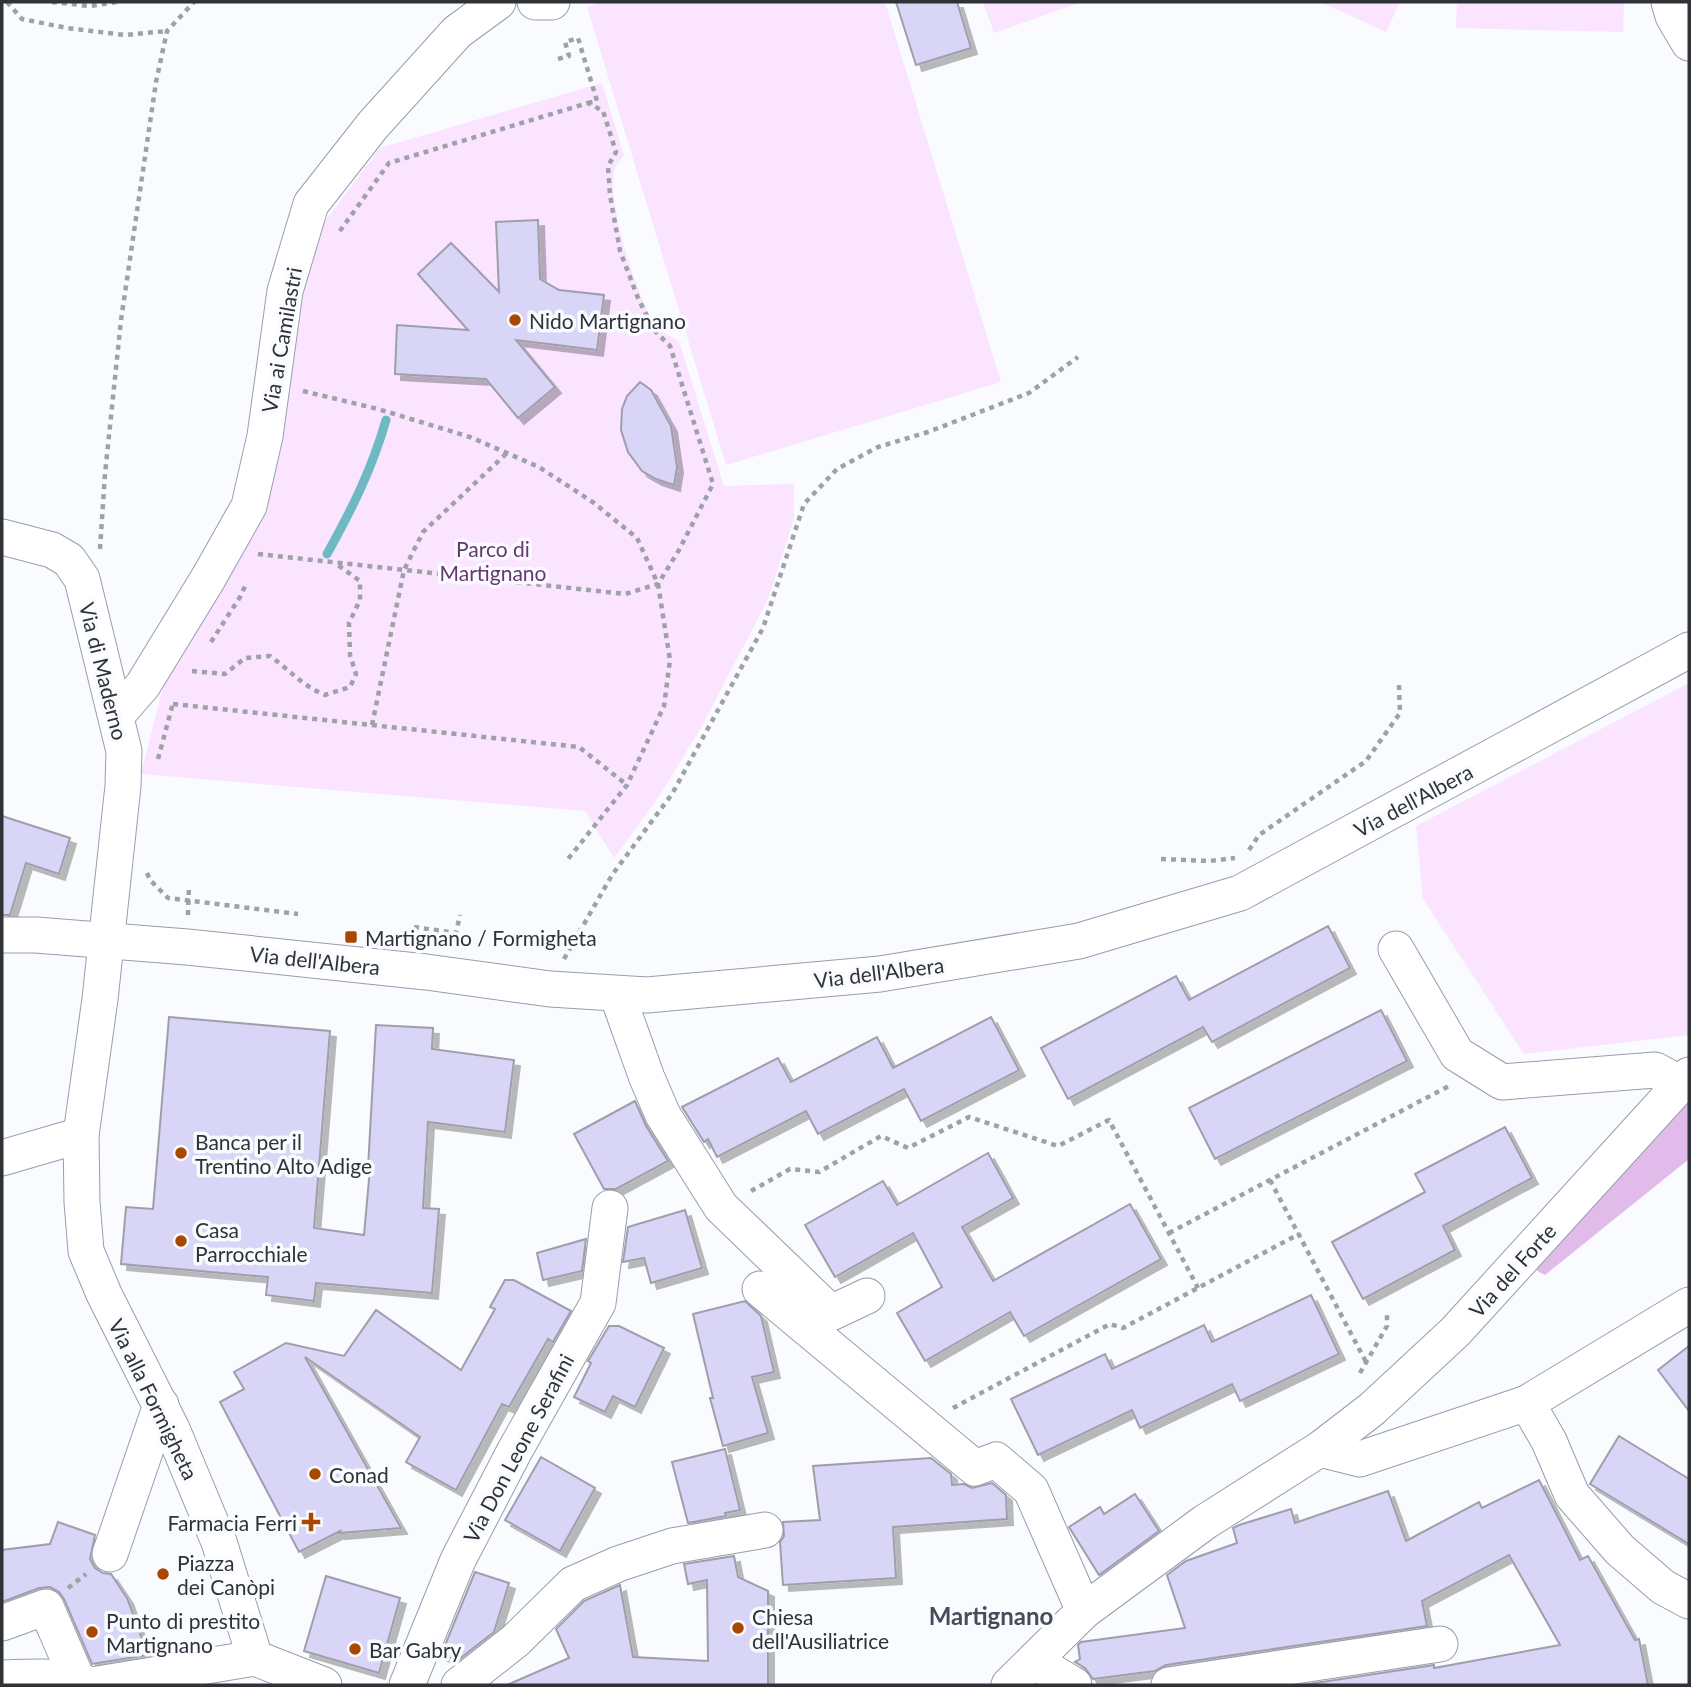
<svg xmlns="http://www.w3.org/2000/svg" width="1691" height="1687" font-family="Lato,sans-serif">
	<defs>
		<filter id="shadow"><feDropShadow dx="6" dy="6" stdDeviation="0" flood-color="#0004"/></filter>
	</defs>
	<rect width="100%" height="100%" fill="#f9fbfe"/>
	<g fill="#fae4ff">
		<path d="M603,2H885L1001,382L726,465L587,7Z"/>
		<path d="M983,2H1081L994,33Z"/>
		<path d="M1321,2H1400L1386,32Z"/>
		<path d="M1457,2H1624L1623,32L1456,28Z"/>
		<path d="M602,83L624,155C621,159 617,164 615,168C605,199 638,300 656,326C661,332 672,337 679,341L724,486L794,484V519L768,599L702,726L658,798L614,858L585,811L141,774L164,683L228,573L313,237L380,148Z"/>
		<path d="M1689,683V1035L1524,1054L1423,899L1416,826Z"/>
	</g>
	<path fill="#e1bbe9" d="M1689,1096V1159L1545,1275L1530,1267Z"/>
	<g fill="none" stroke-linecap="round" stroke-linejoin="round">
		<path stroke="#6fbac2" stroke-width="9" d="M327,554C352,509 372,469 386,420"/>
	</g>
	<g fill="#d9d5f6" stroke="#9f9ead" stroke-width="2" filter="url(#shadow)">
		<path d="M896,2H957L971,48L916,65Z"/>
		<path d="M538,220L540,279L559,290L604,295L597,350L516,340L555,387L518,418L486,379L395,374L397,325L468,330L418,274L451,243L499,292L496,222Z"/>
		<path d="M640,382L651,390L671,426L677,467L674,485L656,479L642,471L628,452L621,430L622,409L627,396Z"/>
		<path d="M2,816L70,838L59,874L26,863L10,915H2Z"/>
		<path d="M1328,926L1350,968L1212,1042L1203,1027L1068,1099L1041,1048L1176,976L1189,1000Z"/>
		<path d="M1381,1010L1407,1061L1215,1159L1189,1108Z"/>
		<path d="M169,1017L330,1031L314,1228L364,1235L370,1168H368L376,1025L433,1028L432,1049L514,1060L505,1132L428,1122L423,1208L439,1209L432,1293L316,1283L314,1301L266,1295L268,1277L121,1264L126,1207L153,1209Z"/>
		<path d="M991,1017L1019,1070L921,1121L904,1089L818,1134L806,1111L717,1157L708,1139L704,1142L682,1107L778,1058L791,1082L877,1037L893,1068Z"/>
		<path d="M635,1101L646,1126L668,1161L616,1189H604L574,1134Z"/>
		<path d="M1505,1127L1532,1178L1443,1226L1455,1250L1363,1299L1332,1242L1425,1192L1415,1174Z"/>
		<path d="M988,1153L1013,1198L962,1227L993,1281L1130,1204L1161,1259L1024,1336L1010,1312L925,1361L897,1313L942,1287L913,1233L835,1277L805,1225L883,1181L897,1205Z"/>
		<path d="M685,1210L702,1268L651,1283L644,1258L623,1262L628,1227Z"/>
		<path d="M586,1239L582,1271L543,1280L537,1253Z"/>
		<path d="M505,1280H514L571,1311L553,1342L548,1339L509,1407L502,1404L456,1490L406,1462L420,1437L305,1357L401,1528L339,1533L340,1531L299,1552L220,1402L244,1389L234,1372L286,1343L344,1356L376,1310L461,1370L495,1309L490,1307Z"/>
		<path d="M1311,1295L1339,1354L1240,1401L1232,1384L1140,1428L1132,1410L1038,1455L1011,1399L1105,1354L1112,1369L1204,1325L1212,1342Z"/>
		<path d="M745,1301L761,1316L774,1372L752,1377L768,1433L723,1446L710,1398H713L693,1314Z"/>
		<path d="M609,1326H619L664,1348L635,1407L613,1396L605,1412L574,1397L591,1363L588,1361Z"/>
		<path d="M1689,1346V1411L1658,1370Z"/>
		<path d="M1619,1436L1689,1479V1544L1590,1484Z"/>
		<path d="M725,1449L740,1510L725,1513L726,1516L688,1523L672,1462Z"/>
		<path d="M541,1457L595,1488L560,1551L505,1520Z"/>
		<path d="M931,1458L951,1474L952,1485L964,1484L972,1488L992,1483L1006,1495L1007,1519L893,1527L896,1578L783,1585L780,1542L784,1536L783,1522L820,1520L813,1466Z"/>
		<path d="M1539,1480L1580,1560L1588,1556L1635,1640L1639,1639L1648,1685H1302L1434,1665V1668L1560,1645L1509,1555L1422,1601L1427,1626L1166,1665L1155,1671L1093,1679L1085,1668L1075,1662L1080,1659L1078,1645L1081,1642L1185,1628L1167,1575L1186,1561L1237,1543L1233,1528L1239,1525L1291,1509L1295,1523L1388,1491L1406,1541L1479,1502L1482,1508Z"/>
		<path d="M1135,1494L1159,1531L1099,1575L1069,1527L1100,1507L1104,1514Z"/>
		<path d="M58,1522L95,1535L90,1559L95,1568L103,1573L111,1574L127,1598L148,1655L92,1664L64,1599L59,1592L50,1587L39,1588L2,1602V1550L50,1544Z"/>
		<path d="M734,1556L738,1577L768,1591V1685H507L569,1658L556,1629L584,1601L620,1585L633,1657L708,1661L707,1580L688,1584L684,1564Z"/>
		<path d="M475,1572L509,1583L494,1632L458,1660L441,1655Z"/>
		<path d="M326,1576L400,1598L379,1673L304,1651Z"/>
	</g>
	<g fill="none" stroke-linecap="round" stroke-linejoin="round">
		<g stroke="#969eac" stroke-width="37">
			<g id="minor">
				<path d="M535,2H552"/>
				<path d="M1669,2L1673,16L1689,43"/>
				<path d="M2,537L52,550L69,560L82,579L124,751L123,786L100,999L81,1135L82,1202L86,1251L104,1294L172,1429L219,1542L255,1658"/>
				<path d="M117,715L143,685L209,577L249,506L265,436L285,291L311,204L373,125L457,32L498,2"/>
				<path d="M2,935H36L187,947L426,972L550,989L647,995L880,974L1079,941L1240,893L1689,650"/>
				<path d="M1396,949L1457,1054L1502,1082L1655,1070L1681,1084"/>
				<path d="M617,994L647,1078L663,1115L721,1207L831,1313L867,1296"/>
				<path d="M2,1158L81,1135"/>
				<path d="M760,1289L975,1468L996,1460L1031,1490L1084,1611"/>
				<path d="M1527,1403L1549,1441L1572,1495L1620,1550L1663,1587L1689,1601"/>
				<path d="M1320,1449L1360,1459L1527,1403L1689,1305"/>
				<path d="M110,1554L161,1405"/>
				<path d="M2,1623L46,1607L77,1679"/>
				<path d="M1034,1661L1074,1685"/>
				<path d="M2,1678C32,1677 63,1674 92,1685L255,1658L324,1685"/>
				<path d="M407,1685L458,1560L514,1452L598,1303L610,1208"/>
				<path d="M459,1685L515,1641L573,1584L618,1564L672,1546L765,1530"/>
				<path d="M1009,1685L1084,1611L1205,1522L1320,1449L1372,1409L1455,1332L1689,1075"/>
				<path d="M1169,1685L1440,1644"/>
			</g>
		</g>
		<g stroke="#9ea1a5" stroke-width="4.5" stroke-dasharray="5 5" stroke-linecap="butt">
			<path d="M7,2L22,19L67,28L125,35L167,31"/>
			<path d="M52,2L90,6L117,2"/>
			<path d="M558,59L569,56L565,42L578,38L597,101L588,103"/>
			<path d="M303,391L378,409L470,437L539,467L594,503L637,538L658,584L670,660L664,706L627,785L568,859"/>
			<path d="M100,549L105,474L121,320L156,82L167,31L194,2"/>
			<path d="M258,554L625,594L658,584L679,550L713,484L670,346L654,330L638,298L620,251L610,195L608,166L616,152L603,111L588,103L389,163L337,235"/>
			<path d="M211,642L240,597L246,584"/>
			<path d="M192,671L225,674L245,658L270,656C291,671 301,685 325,695L350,687L356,674L350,655L349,623L360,600V581L335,563"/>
			<path d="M173,704L579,747L627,785"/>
			<path d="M372,725L404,570L423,532L507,453"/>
			<path d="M158,759L173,703"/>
			<path d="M1249,850L1259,835L1366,761L1400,713L1399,685"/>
			<path d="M1161,859L1210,861L1235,858"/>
			<path d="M147,873L150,880L168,898L298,914"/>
			<path d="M188,915L189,886"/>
			<path d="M414,927L456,933L460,915"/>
			<path d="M564,959L612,875L672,794L763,628L804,504L837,469L878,447L928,432L1029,393L1078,357"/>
			<path d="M1270,1180L1366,1362"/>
			<path d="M751,1191L790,1169L819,1172L881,1136L908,1148L969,1117L1058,1146L1109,1120L1198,1288"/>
			<path d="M1169,1233L1449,1086"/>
			<path d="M1360,1373L1387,1326V1311"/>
			<path d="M953,1408L1110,1324L1123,1328L1299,1234"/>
			<path d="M68,1588L86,1574"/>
		</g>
		<use href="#minor" stroke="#fff" stroke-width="35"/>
	</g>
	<g fill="#a94800" stroke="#f9fbfe" stroke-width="2.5">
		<circle cx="515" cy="320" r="7"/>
		<rect x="344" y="930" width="14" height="14" rx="3.5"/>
		<circle cx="181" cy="1153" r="7"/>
		<circle cx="181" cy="1241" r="7"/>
		<circle cx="315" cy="1474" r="7"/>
		<path d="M307.5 1511.5h7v7h7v7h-7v7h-7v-7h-7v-7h7z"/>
		<circle cx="163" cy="1574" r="7"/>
		<circle cx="738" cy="1628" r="7"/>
		<circle cx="92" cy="1632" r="7"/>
		<circle cx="355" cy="1649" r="7"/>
	</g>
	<g text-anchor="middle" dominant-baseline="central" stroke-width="7" stroke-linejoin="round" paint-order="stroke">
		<g font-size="21" fill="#2f3338" stroke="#f9fbfe" text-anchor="start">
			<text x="529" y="320">Nido Martignano</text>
			<text x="365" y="937">Martignano / Formigheta</text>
			<text x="195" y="1141">Banca per il<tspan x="195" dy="24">Trentino Alto Adige</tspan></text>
			<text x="195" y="1229">Casa<tspan x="195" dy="24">Parrocchiale</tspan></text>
			<text x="329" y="1474">Conad</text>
			<text x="297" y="1522" text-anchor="end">Farmacia Ferri</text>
			<text x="177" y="1562">Piazza<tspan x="177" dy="24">dei Canòpi</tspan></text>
			<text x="752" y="1616">Chiesa<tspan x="752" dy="24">dell'Ausiliatrice</tspan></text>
			<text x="106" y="1620">Punto di prestito<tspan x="106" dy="24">Martignano</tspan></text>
			<text x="369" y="1649">Bar Gabry</text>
		</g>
		<g font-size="21" fill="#2f3338" stroke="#f9fbfe">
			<text transform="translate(281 340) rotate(-80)">Via ai Camilastri</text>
			<text transform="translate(104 671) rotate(76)">Via di Maderno</text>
			<text transform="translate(1413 800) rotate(-28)">Via dell'Albera</text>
			<text transform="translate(315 960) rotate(6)">Via dell'Albera</text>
			<text transform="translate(879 972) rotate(-7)">Via dell'Albera</text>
			<text transform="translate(1512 1270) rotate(-48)">Via del Forte</text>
			<text transform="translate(154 1399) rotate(64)">Via alla Formigheta</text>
			<text transform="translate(518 1448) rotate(-62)">Via Don Leone Serafini</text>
		</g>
		<g font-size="21" fill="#663770" stroke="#f9fbfe">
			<text x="493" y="548">Parco di<tspan x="493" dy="24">Martignano</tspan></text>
		</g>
		<g font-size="24" font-weight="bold" fill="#464d59" stroke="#f9fbfe">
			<text x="991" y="1615">Martignano</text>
		</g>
	</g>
	<rect width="1691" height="1687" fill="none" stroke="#2f3338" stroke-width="7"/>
</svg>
